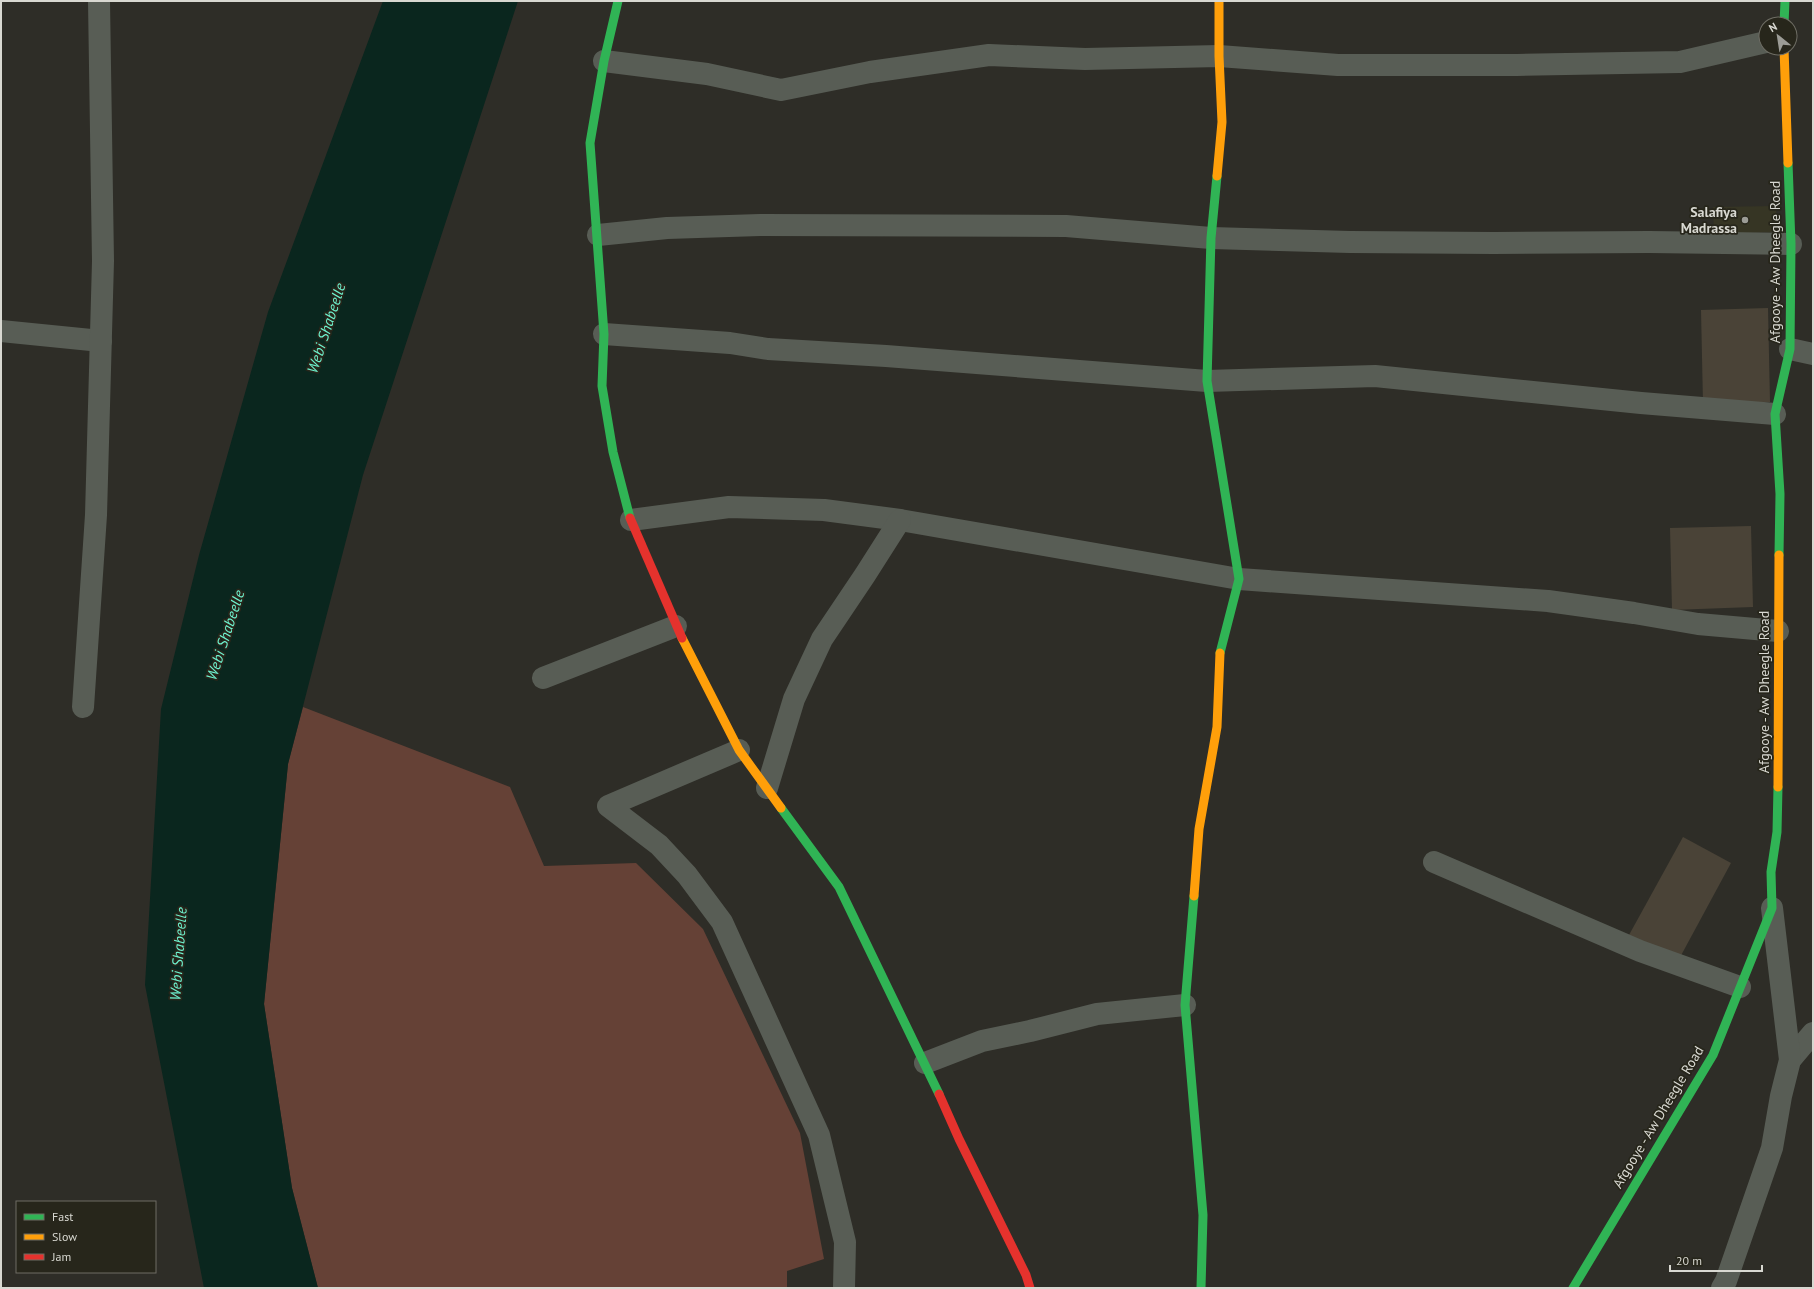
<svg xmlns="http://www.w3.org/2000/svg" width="1814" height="1289" font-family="'PT Sans',sans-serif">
	<rect width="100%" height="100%" fill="#2e2d27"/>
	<path fill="#363524" d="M1776,206L1777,232L1714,234L1713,207Z"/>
	<path fill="#654136" d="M303,707L510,787L544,866L636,863L703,929L800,1133L824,1259L787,1271V1288H318L292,1188L264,1004L288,764Z"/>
	<path fill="#0a261e" d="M383,1H518L363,475L288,764L264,1004L292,1188L318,1288H204L145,985L161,709L199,555L268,312Z"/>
	<g fill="#4a4337">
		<path d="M1768,308L1770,402L1703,404L1701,310Z"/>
		<path d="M1751,526L1753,607L1672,610L1670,528Z"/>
		<path d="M1683,837L1731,863L1678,961L1629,935Z"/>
	</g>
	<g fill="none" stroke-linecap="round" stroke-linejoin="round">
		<g stroke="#585d55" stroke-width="22">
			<path d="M604,61L707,74L781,90L870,72L989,55L1085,59L1219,56L1338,65H1517L1680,62L1766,42"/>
			<path d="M598,235L667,228L760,225L1066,226L1211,238L1350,242L1494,243L1649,242L1791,244"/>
			<path d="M1,331L101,341"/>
			<path d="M604,334L730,343L768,349L886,356L1207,381L1375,376L1641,403L1775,414"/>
			<path d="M1790,349L1813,354"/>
			<path d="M631,520L729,507L824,510L900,520L1239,579L1548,601L1634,613L1698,624L1778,631"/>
			<path d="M543,678L676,626"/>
			<path d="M83,707L96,515L103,261L99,1"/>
			<path d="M739,750L608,806L659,845L687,875L722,922L819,1135L845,1242L844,1288"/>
			<path d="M767,788L794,699L822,639L865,575L900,520"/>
			<path d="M1434,862L1640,951L1740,987"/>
			<path d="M1790,1060L1813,1033"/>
			<path d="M925,1063L982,1041L1030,1031L1097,1014L1185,1005"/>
			<path d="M1722,1288L1726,1281L1772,1148L1781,1096L1790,1060L1772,908"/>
		</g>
		<g stroke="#30b455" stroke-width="9">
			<path d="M618,1L604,61L590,143L604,334L602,386L613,452L630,518"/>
			<path d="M1784,24L1785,1"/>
			<path d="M1217,176L1211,238L1207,381L1239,579L1220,653"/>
			<path d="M1779,555L1780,494L1775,414L1790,349L1791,244L1788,163"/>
			<path d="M781,808L839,887L939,1094"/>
			<path d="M1194,896L1185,1005L1203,1215L1201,1288"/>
			<path d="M1573,1288L1713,1055L1772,908L1771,872L1777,832L1778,787"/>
		</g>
		<g stroke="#ff9f0a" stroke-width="9">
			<path d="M1784,48L1788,163"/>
			<path d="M1217,176L1222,122L1219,56V1"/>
			<path d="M682,638L739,750L781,808"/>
			<path d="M1778,787L1779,555"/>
			<path d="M1194,896L1199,829L1217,727L1220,653"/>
		</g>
		<g stroke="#e5322d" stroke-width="9">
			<path d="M630,518L682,638"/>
			<path d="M939,1094L959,1139L1026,1275L1030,1288"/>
		</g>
	</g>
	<circle fill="#9c9c96" stroke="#27261b" stroke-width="1.5" cx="1745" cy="220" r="4"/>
	<g text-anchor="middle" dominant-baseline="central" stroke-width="3.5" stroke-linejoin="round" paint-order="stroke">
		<g font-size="14" font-weight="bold" fill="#d8d8d1" stroke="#27261b" text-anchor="end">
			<text x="1737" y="212">Salafiya<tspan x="1737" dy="16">Madrassa</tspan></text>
		</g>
		<g font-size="14" fill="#d8d8d1" stroke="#27261b">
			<text transform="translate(1775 262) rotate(-90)">Afgooye - Aw Dheegle Road</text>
			<text transform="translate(1764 692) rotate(-90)">Afgooye - Aw Dheegle Road</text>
			<text transform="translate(1658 1117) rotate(-59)">Afgooye - Aw Dheegle Road</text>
		</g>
		<g font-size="15" font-style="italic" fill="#6ef3cf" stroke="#27261b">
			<text transform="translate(326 328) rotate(-72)">Webi Shabeelle</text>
			<text transform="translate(225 635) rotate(-72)">Webi Shabeelle</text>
			<text transform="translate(178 954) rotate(-86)">Webi Shabeelle</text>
		</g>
	</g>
	<rect width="1814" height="1289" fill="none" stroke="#d8d8d1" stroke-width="4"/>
	<rect x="16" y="1201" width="140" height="72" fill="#27261b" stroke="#6e6d64"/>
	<rect x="24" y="1214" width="20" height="6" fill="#30b455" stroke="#6e6d64"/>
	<text x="52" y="1221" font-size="12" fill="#d8d8d1">Fast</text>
	<rect x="24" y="1234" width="20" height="6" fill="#ff9f0a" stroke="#6e6d64"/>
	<text x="52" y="1241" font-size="12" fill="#d8d8d1">Slow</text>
	<rect x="24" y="1254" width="20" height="6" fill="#e5322d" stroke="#6e6d64"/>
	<text x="52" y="1261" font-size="12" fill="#d8d8d1">Jam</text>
	<g transform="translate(1778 36) rotate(330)"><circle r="19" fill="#27261b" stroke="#6e6d64"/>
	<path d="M0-3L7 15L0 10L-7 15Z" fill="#9c9c96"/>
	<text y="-6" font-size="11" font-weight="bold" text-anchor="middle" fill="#d8d8d1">N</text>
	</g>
	<path d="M1670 1265v6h92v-6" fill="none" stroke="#d8d8d1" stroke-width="2"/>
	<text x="1676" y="1265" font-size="12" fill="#d8d8d1" stroke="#27261b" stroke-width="3" paint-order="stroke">20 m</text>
</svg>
